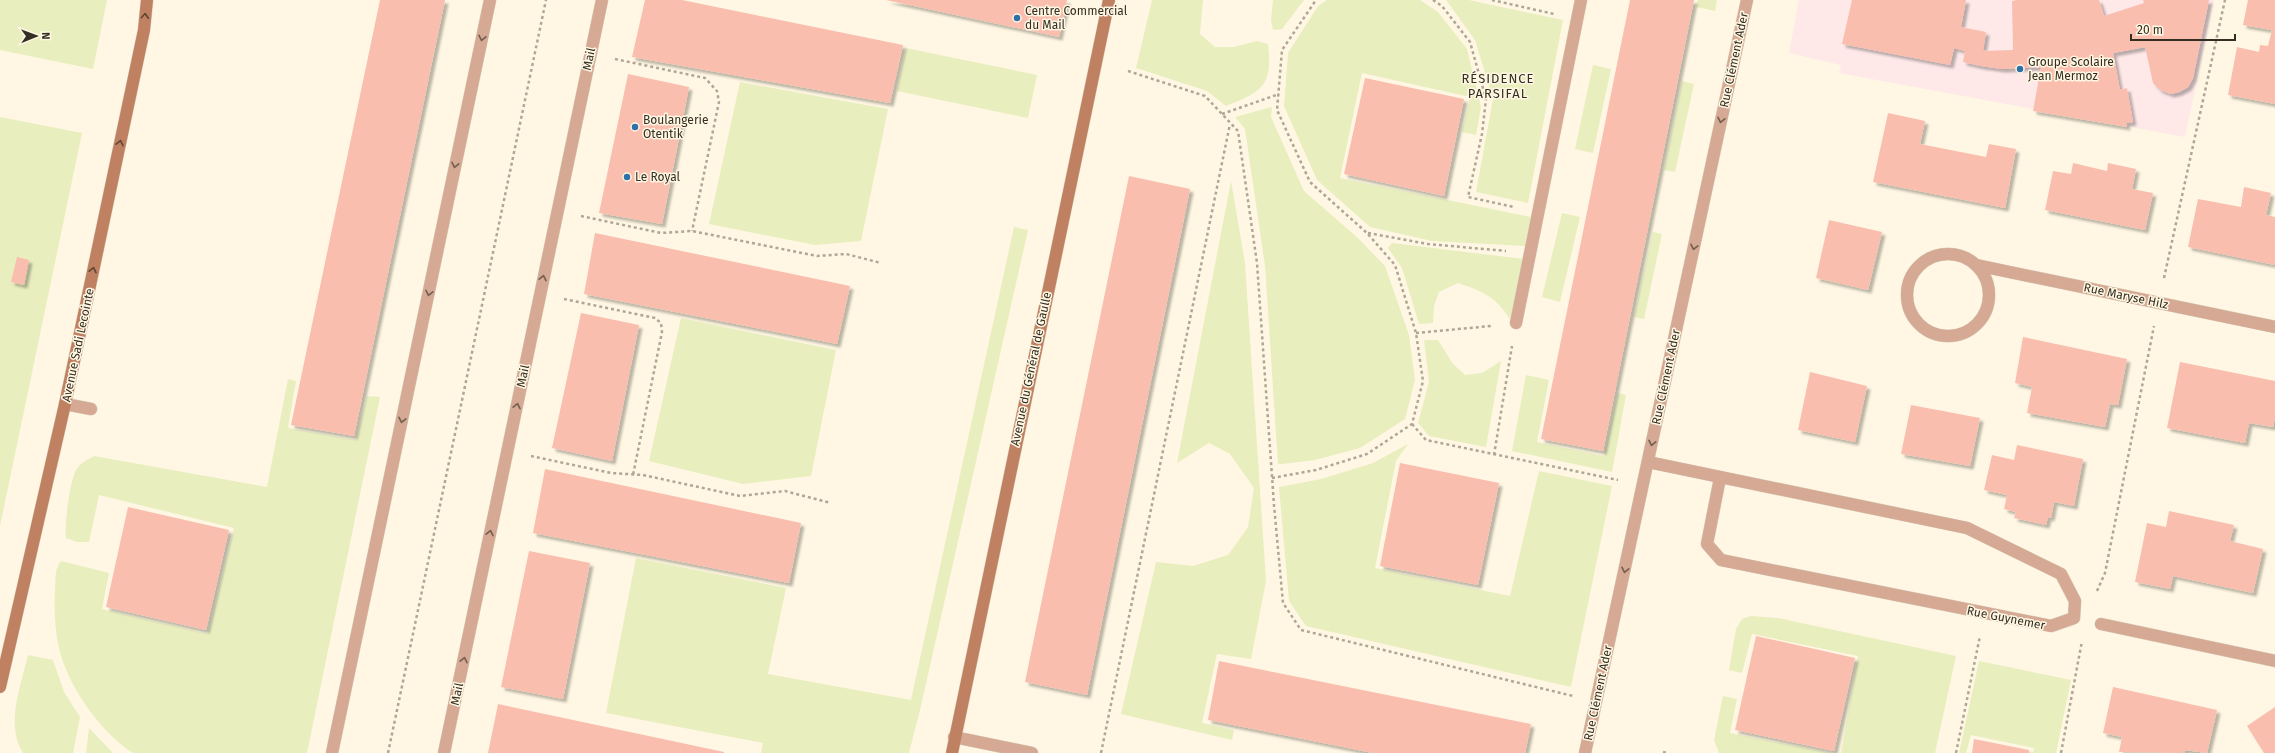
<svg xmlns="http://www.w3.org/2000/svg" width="2275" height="753" font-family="'Fira Sans',sans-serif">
	<defs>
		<filter id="shadow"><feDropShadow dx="3.5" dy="3.5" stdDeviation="1" flood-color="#0004"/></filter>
	</defs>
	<rect width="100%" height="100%" fill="#fff7e3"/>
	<path fill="#fee8e8" d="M1799,0H2214L2185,137L1839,73L1841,65L1789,53Z"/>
	<g fill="#e9eebf">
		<path d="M0,0H107L93,69L0,50Z"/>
		<path d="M1152,0H1203L1200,34L1215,47H1234L1257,41L1268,44C1273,86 1262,92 1226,106L1207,91L1136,68Z"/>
		<path d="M1273,0H1304L1282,29L1273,30L1271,20Z"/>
		<path d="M1327,0H1420L1438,12L1467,49L1481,107L1476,135L1462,132L1470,97L1362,73L1340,178L1531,217L1525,246L1432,241L1370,227L1317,180L1284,106L1288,53L1318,6Z"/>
		<path d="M1446,0H1469L1563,20L1528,203L1476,192L1493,99L1475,40Z"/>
		<path d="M1698,0H1717L1715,11L1696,7Z"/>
		<path d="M906,48L1037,75L1028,118L897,91Z"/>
		<path d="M1593,65L1611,69L1593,153L1575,149Z"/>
		<path d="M1682,81L1694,84L1675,172L1664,170Z"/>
		<path d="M740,82L888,109L861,241L815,245L709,224Z"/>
		<path d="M1272,107L1271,117L1304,191L1358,238L1385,266L1409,335L1415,380L1405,419L1360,448L1315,460L1282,464H1278L1265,266L1245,129L1235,117Z"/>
		<path d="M0,117L82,133L0,526Z"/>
		<path d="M1231,181L1245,263L1266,581L1251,659L1217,654L1202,723L1234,730L1232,740L1121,714L1156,562L1193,566L1228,555L1248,527L1254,488L1230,454L1209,443L1177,463Z"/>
		<path d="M1562,213L1580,217L1560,302L1542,297Z"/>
		<path d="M1014,227L1028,230L921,706L909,753H761L763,743L606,713L636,558L786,588L768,674L911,700Z"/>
		<path d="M1653,232L1662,234L1644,319L1634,317Z"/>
		<path d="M1392,243L1524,259L1510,319C1495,296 1482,291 1458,283L1439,292L1434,306L1433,323L1419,324L1402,268L1388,248Z"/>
		<path d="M681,318L836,350L811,476L743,484L649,461Z"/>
		<path d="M1424,340H1438L1453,364L1465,375L1482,373L1501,361L1486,447L1429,436L1418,423L1429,382Z"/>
		<path d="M1526,375L1549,380L1537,442L1604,456L1618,393L1626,395L1612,472L1512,451Z"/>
		<path d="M288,379L296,381L288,428L356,440L367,396L380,397L307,753H133C101,733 67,685 59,648C55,631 54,608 55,590C56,580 54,569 61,561L109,573L102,609L208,634L234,528L99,495L89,542H77L66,538C64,527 70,475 78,467C82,462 89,459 94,456L267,487Z"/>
		<path d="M1408,444L1396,461L1375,568L1510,596L1539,471L1612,486L1571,687L1306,626L1289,601L1279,487L1321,479L1373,463Z"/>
		<path d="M1751,616L1778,618L1956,656L1935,753H1841L1858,656L1752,634L1742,673L1729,670L1736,629L1742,619Z"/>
		<path d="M28,655L53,660L64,692L80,717L73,753H23C5,724 21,686 28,655Z"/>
		<path d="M1979,661L2071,680L2056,753H2033L2034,748L1971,735L1966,753H1959Z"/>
		<path d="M1723,696L1737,699L1730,733L1831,753H1719L1714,740Z"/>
		<path d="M89,728L113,753H86Z"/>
	</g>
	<g fill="#fabeaf" filter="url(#shadow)">
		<path d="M380,0H445L354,436L291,425Z"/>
		<path d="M645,0H682L903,45L890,103L632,57Z"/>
		<path d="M886,0H1067L1059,37Z"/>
		<path d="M1630,0H1694L1603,451L1541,439Z"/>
		<path d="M1852,0H1966L1961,27L1986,32L1983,51L2013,50L2012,1L2017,0H2099L2104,16L2144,3L2143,0H2209L2193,78L2188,87L2179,92L2171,94L2160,90L2153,83L2145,47L2113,53L2120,90L2127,88L2133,122L2126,123L2127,127L2033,111L2041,67L2002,69L1981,66L1963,62L1965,51L1954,48L1950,65L1842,44Z"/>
		<path d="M2248,0H2275V104L2228,95L2237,47L2259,52L2260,45L2268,46L2272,30L2243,25Z"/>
		<path d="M628,74L689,87L662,224L599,213Z"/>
		<path d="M1365,78L1464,99L1444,196L1344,174Z"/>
		<path d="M1888,113L1925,121L1920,144L1986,157L1989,144L2016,149L2005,208L1873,182Z"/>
		<path d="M2073,163L2107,171L2108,163L2136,169L2132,189L2153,193L2145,230L2045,210L2053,171L2071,174Z"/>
		<path d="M1129,176L1190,189L1087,695L1025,682Z"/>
		<path d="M2244,187L2271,193L2266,215L2275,217V265L2188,247L2198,199L2241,207Z"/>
		<path d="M1829,220L1882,232L1868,290L1816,278Z"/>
		<path d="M595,233L850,286L837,344L584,294Z"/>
		<path d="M17,257L29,260L24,285L11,282Z"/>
		<path d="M581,313L639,325L612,461L552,448Z"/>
		<path d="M2023,337L2127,359L2118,405L2110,404L2105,427L2027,413L2032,387L2015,383Z"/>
		<path d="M2180,362L2275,381V417L2273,427L2249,423L2245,443L2167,428Z"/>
		<path d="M1810,372L1867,386L1855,442L1798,430Z"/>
		<path d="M1911,405L1980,418L1970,466L1901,454Z"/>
		<path d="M2017,445L2083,459L2074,506L2054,502L2051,518L2048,517L2046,525L2014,518L2016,512L2004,509L2007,495L1984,490L1992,455L2014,460Z"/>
		<path d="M1400,463L1499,483L1478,585L1380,566Z"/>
		<path d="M545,469L801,523L789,583L533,533Z"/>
		<path d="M128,507L229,530L206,630L106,607Z"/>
		<path d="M2169,511L2234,525L2230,541L2263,549L2253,593L2173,576L2170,589L2135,582L2147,523L2166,527Z"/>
		<path d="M529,551L590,563L563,699L501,687Z"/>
		<path d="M1756,636L1855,658L1834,751L1735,730Z"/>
		<path d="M1219,661L1531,724L1525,753H1373L1208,720Z"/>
		<path d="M2113,687L2217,710L2207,753L2185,750V753L2119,752L2122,737L2103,733Z"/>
		<path d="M498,704L724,752V753H488Z"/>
		<path d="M2275,707V753H2264L2247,726Z"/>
		<path d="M1974,739L2029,750V753H1972Z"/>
	</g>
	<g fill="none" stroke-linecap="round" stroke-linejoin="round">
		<g stroke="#dad3c0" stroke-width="13">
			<g id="lane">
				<path d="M1516,323L1581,0"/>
				<path d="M65,404L91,409"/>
			</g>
		</g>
		<g stroke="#dad3c0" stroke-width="13">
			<g id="street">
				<circle cx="1948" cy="295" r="41"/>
				<path d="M1976,265L2275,327"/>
				<path d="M1648,462L1967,528L2061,574L2075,601L2074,618L2051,626L1721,560L1707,544L1720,478"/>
				<path d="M2101,624L2275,661"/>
				<path d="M954,737L1032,753"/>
				<path d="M332,753L490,0"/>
				<path d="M444,753L602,0"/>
				<path d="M1585,753L1747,0"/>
			</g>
		</g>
		<g stroke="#dad3c0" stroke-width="13">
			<g id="secondary">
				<path d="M0,687L65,404L144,30L147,0"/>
				<path d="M952,753L1109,0"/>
			</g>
		</g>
		<g stroke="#aea796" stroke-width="2.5" stroke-dasharray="3 3" stroke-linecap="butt">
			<path d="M1433,0L1442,6L1470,42L1486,99L1482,134L1468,197L1514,207"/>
			<path d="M1492,0L1554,14"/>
			<path d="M615,59L705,78L717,91L719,102L692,231"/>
			<path d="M1128,71L1205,96L1238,131L1257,263L1274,505L1283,603L1301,630L1573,696"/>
			<path d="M1222,114L1279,94"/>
			<path d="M581,216L661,233L692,231L817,256L846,254L881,263"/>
			<path d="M1368,233L1428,244L1506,251"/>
			<path d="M2164,278L2225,0"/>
			<path d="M564,299L655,318L661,323L662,332L633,475"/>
			<path d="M1416,333L1491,326"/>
			<path d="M1412,424L1426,440L1618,480"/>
			<path d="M1494,455L1512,346"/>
			<path d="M531,456L611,473L643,475L740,496L785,491L831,503"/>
			<path d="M1272,478L1316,470L1367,454L1412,424L1423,381L1416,333L1395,265L1367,233L1310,182L1277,110L1282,50L1316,0"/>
			<path d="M2097,591L2105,573L2154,326"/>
			<path d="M1663,752L1667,753"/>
			<path d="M388,753L546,0"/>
			<path d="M1101,753L1230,124"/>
			<path d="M1956,753L1980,636"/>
			<path d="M2061,753L2082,641"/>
		</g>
		<use href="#lane" stroke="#d5a993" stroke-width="12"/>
		<use href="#street" stroke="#d5a993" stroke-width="12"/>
		<use href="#secondary" stroke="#c08162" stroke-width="12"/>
	</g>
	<defs><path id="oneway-chevron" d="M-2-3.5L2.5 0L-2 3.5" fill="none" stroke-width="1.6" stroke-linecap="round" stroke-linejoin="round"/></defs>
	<g stroke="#5d4734">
		<use href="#oneway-chevron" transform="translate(145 16) rotate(-86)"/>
		<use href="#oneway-chevron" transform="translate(120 143) rotate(-78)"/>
		<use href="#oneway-chevron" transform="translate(93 270) rotate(-78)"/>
	</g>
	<g stroke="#745f4f">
		<use href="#oneway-chevron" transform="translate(482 38) rotate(102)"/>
		<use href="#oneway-chevron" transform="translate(1721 120) rotate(102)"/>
		<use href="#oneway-chevron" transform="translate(455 165) rotate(102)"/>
		<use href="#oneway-chevron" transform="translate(1694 247) rotate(102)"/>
		<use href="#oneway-chevron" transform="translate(543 278) rotate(-78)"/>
		<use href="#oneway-chevron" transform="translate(429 293) rotate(102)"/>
		<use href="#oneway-chevron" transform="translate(517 406) rotate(-78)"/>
		<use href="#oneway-chevron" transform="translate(402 420) rotate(102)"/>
		<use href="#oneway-chevron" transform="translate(1652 443) rotate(102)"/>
		<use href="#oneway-chevron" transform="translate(490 533) rotate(-78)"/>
		<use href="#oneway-chevron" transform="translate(1625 570) rotate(102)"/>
		<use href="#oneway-chevron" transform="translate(464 660) rotate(-78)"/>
	</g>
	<g fill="#2f70a7" stroke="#fff7e3" stroke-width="1.5">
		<circle cx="1017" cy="18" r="4"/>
		<circle cx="2020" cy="69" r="4"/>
		<circle cx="635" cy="127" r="4"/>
		<circle cx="627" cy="177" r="4"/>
	</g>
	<g text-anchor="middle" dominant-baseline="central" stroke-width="3" stroke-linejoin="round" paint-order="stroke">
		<g font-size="12" fill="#332e21" stroke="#fff7e3" text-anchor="start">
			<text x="1025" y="11">Centre Commercial<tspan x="1025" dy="14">du Mail</tspan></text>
			<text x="2028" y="62">Groupe Scolaire<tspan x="2028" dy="14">Jean Mermoz</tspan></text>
			<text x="643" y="120">Boulangerie<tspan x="643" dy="14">Otentik</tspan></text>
			<text x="635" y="177">Le Royal</text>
		</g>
		<g font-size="12" fill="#332e21" stroke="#fff7e3">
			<text transform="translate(589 59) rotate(-78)">Mail</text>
			<text transform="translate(1734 60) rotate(-78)">Rue Clément Ader</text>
			<text transform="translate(2126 296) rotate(12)">Rue Maryse Hilz</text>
			<text transform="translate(78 345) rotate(-78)">Avenue Sadi Lecointe</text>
			<text transform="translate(1031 369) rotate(-78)">Avenue du Général de Gaulle</text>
			<text transform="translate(523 376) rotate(-78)">Mail</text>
			<text transform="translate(1666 377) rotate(-78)">Rue Clément Ader</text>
			<text transform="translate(2006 618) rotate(11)">Rue Guynemer</text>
			<text transform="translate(1598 693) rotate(-78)">Rue Clément Ader</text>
			<text transform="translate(457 694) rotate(-78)">Mail</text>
		</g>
		<g font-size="13" letter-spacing="1" fill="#332e21" stroke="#fff7e3">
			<text x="1498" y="78">RÉSIDENCE<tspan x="1498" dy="15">PARSIFAL</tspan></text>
		</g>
	</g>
	<g transform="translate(36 36) rotate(89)" stroke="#fff7e3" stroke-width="3" paint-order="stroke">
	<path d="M0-3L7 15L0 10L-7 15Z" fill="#332e21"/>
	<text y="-6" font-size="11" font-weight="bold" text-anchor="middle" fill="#332e21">N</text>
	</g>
	<path d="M2131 34v6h104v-6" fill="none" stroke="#332e21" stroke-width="2"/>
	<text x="2137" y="34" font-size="12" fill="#332e21" stroke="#fff7e3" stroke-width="3" paint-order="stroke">20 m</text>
</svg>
